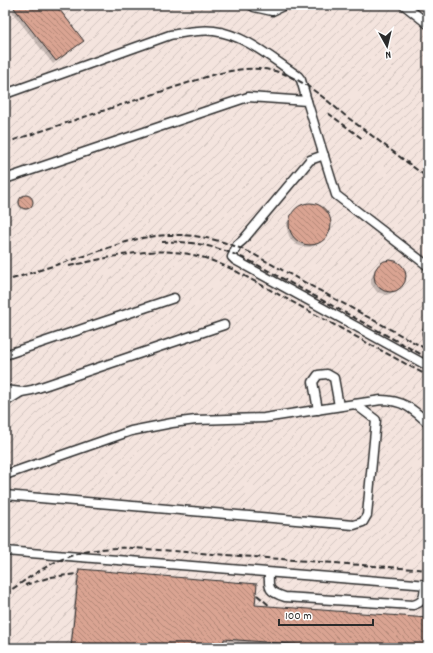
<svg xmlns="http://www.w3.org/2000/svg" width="433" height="653" font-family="Dekko,sans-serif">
	<defs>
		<pattern id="industrial-furrows" width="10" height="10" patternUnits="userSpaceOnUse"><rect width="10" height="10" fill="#f4e4de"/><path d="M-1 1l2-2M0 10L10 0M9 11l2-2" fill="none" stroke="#d1c4bf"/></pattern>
		<pattern id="building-back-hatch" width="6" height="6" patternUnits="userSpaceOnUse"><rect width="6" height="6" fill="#daa492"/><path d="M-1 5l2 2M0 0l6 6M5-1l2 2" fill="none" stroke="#b18677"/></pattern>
	</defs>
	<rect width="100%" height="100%" fill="#fff"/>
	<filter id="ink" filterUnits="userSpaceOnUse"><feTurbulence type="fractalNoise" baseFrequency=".025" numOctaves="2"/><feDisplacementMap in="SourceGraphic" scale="8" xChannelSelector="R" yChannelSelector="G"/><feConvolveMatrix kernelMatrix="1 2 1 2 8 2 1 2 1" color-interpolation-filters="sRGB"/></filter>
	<g filter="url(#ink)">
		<path fill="url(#industrial-furrows)" d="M17,5H428V648H5V14Z"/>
		<g fill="#0003">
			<path d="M20,5H55L80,43L53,64L12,12Z"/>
			<circle cx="25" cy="203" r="7"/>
			<path d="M310,204L317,205L323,209L327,214L330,220V226L329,233L321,242L316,245L310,247H303L297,245L292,241L289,236L287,229V223L290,217L298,209L304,205Z"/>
			<path d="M387,261H391L400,265L405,274V279L400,288L397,291L387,295L377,292L371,284V279L375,269Z"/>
			<path d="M79,570L254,606L428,619V648H304L223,641L222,648H70L77,572Z"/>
		</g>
		<g fill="url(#building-back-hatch)" stroke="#2b2b2b">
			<path d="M18,5H56L84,41L56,61L14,8Z"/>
			<circle cx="26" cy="202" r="7"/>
			<circle cx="310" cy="224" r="21"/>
			<circle cx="390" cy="276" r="16"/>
			<path d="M79,569L257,584L255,605L428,618V648H305L306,645L224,639L223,648L71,647Z"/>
		</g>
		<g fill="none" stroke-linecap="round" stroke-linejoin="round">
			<g stroke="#2b2b2b" stroke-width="11">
				<g id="minor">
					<path d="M251,5L254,7L272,11L285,5"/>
					<path d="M404,5L428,24"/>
					<path d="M5,94L170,35C184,33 199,29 214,31C246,35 272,59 298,76L301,80L307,101"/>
					<path d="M324,155L310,160L243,240L237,245L232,257L235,260L428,366"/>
					<path d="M5,179L248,97L307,101L336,195L428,266"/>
					<path d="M428,330L427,333L428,339"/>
					<path d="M5,355L174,298"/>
					<path d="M5,390L21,392L32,390L224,325"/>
					<path d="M5,402L21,392"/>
					<path d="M318,410L313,382L318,375L327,374L334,378L339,406"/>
					<path d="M5,475L131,431L172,423L196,420L264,418L381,400C403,400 413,409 428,423"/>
					<path d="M5,495L354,525L363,522L367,515L376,420L355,404"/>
					<path d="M5,551L428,585"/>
					<path d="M269,573C268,589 269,592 285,597L413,605C425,602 424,596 425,584"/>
				</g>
			</g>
			<use href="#minor" stroke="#fff" stroke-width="8"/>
			<g stroke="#2b2b2b" stroke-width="2" stroke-dasharray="6 3" stroke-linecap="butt">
				<path d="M328,113L364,140"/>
				<path d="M5,143L212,75C233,70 254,66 275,71C304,79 325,99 347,117C374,137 401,158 428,178"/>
				<path d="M162,242C196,240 226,249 256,264L428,358"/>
				<path d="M69,266C112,257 157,244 201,257C212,260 222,265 232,269L428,376"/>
				<path d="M12,279C37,271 62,263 88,255C108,248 128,240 149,237C185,231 220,238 253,254L428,350"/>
				<path d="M25,585L51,577L77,574"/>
				<path d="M5,594C23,582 41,568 60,560C83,550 108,547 133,548L428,570"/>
				<path d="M257,595L270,606"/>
			</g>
		</g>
	</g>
	<rect width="433" height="653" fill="none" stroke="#fff" stroke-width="20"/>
	<rect x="10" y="10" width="413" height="633" fill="none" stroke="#2b2b2b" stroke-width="1.5" filter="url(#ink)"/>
	<g transform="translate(387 46) rotate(172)" stroke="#ffffff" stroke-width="3" paint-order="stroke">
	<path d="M0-3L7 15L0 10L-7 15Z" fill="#2b2b2b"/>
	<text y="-6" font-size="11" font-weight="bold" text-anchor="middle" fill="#2b2b2b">N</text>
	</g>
	<path d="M279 619v6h94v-6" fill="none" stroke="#2b2b2b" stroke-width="2"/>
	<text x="285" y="619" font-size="12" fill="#2b2b2b" stroke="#ffffff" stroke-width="3" paint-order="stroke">100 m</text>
</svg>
